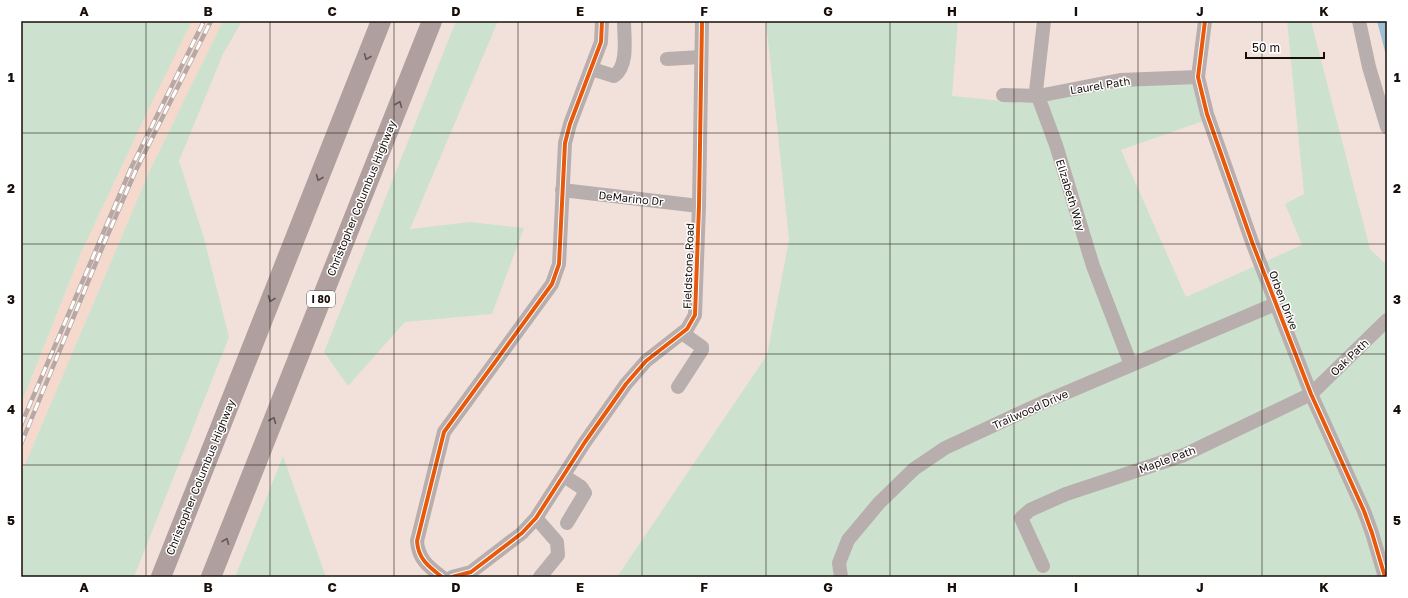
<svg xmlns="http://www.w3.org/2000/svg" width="1408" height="598" font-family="'Golos Text',sans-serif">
	<rect width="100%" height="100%" fill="#f2e1da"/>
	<path fill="#f6d9cd" d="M192,21H223L150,170L21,474V404L81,253L151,104Z"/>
	<g fill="#cde2ce">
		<path d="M21,21H192L151,104L81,253L21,404Z"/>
		<path d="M223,21H242L223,54L179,161L204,238L229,337L134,577H21V474L150,170Z"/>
		<path d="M456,21H498L410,229L470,222L524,228L492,314L405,322L348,386L324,352Z"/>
		<path d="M766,21H958L952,96L1022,103L1121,87L1193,80L1206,120L1121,150L1186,297L1302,245L1285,204L1304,194L1287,21H1311L1370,249L1387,265V577H617L767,355L789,240Z"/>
		<path d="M283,456L326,577H235Z"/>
	</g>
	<path fill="#9bc0d6" d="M1377,21H1387V59Z"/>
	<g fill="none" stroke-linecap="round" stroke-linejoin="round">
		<g stroke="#b9aeae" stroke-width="14">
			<path d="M1044,21L1036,91L1056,145L1093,266L1131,365"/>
			<path d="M1205,21L1198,77L1207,114L1252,242L1311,394L1364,511L1372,533L1385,577"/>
			<path d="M1359,21L1369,67L1387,127"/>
			<path d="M667,59L701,57"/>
			<path d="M592,69L614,76C629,66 624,37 624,21"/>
			<path d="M1003,95L1038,96L1120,80L1198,77"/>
			<path d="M562,190L699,206"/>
			<path d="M678,387L702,350V347L682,333"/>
			<path d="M564,476L581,487L585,493L567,523"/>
			<path d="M536,518L557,542L558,555L540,577"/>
			<path d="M1043,566L1021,518L1030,510L1066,494L1184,455L1311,394L1387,320"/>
			<path d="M442,577C429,567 418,559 417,541L444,432L552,284L559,264L565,143L570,124L601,42L602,21"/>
			<path d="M452,577L471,572L522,533L536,518L585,442L626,384L646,361L687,329L695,315L699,206L702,21"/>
			<path d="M841,577L839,563L848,540L879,503L914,469L945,448L1044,402L1275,304"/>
		</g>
		<g stroke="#afa09f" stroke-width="20">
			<path d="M161,577L381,21"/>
			<path d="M211,577L432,21"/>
		</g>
		<g stroke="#b6a8a5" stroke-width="4.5">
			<g id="rail">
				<path d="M21,425L131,168L204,21"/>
				<path d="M21,444L103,246L136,170L211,21"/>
			</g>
		</g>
		<use href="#rail" stroke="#fff" stroke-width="3" stroke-dasharray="9" stroke-linecap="butt"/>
		<g stroke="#fff" stroke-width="6">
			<g id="cycleway">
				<path d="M1205,21L1198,77L1207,114L1252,242L1311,394L1364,511L1372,533L1385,577"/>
				<path d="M442,577C429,567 418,559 417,541L444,432L552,284L559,264L565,143L570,124L601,42L602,21"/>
				<path d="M452,577L471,572L522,533L536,518L585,442L626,384L646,361L687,329L695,315L699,206L702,21"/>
			</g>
		</g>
		<use href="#cycleway" stroke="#e8590c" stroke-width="4"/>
	</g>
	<defs><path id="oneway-chevron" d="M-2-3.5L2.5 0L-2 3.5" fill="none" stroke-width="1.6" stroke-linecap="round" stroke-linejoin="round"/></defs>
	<g stroke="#645754">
		<use href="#oneway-chevron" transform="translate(367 57) rotate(112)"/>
		<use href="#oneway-chevron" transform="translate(399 104) rotate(-68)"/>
		<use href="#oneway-chevron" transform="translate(319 178) rotate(112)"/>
		<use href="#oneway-chevron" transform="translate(271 299) rotate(112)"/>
		<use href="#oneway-chevron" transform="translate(273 420) rotate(-68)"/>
		<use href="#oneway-chevron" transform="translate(226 541) rotate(-68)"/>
	</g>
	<path fill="none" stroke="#180e0a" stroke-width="1" stroke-opacity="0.55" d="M146,21V577M270,21V577M394,21V577M518,21V577M642,21V577M766,21V577M890,21V577M1014,21V577M1138,21V577M1262,21V577M21,133H1387M21,244H1387M21,354H1387M21,465H1387"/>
	<g text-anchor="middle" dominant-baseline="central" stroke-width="3" stroke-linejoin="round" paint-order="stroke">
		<rect fill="#fff" stroke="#5d5654" stroke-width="1" x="307" y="291" width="28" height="16" rx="3"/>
		<g font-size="10" font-weight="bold" fill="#180e0a">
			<text x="321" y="299">I 80</text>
		</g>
		<g font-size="11" fill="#180e0a" stroke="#fff">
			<text transform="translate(1100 85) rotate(-9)">Laurel Path</text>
			<text transform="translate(1071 195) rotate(73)">Elizabeth Way</text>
			<text transform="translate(361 198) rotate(-68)">Christopher Columbus Highway</text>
			<text transform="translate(631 198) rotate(6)">DeMarino Dr</text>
			<text transform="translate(688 266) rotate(-88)">Fieldstone Road</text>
			<text transform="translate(1284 300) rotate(69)">Orben Drive</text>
			<text transform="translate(1349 357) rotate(-44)">Oak Path</text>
			<text transform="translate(1030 409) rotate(-24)">Trailwood Drive</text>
			<text transform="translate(1167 459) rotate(-20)">Maple Path</text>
			<text transform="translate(200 477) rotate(-68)">Christopher Columbus Highway</text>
		</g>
	</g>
	<rect width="1408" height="598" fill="none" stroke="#ffffff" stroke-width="44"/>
	<path d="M1246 52v6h78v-6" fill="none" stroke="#180e0a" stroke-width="2"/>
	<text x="1252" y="52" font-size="12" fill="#180e0a" stroke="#ffffff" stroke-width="3" paint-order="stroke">50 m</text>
	<rect x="22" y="22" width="1364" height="554" fill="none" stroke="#180e0a" stroke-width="1.5"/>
	<g font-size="13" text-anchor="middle" font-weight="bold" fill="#180e0a">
		<text x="84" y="16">A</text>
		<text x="208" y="16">B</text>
		<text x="332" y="16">C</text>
		<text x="456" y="16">D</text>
		<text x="580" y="16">E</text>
		<text x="704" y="16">F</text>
		<text x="828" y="16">G</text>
		<text x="952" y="16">H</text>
		<text x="1076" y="16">I</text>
		<text x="1200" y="16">J</text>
		<text x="1324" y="16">K</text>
		<text x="11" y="82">1</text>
		<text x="1397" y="82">1</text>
		<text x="11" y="193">2</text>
		<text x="1397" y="193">2</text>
		<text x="11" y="304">3</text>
		<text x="1397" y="304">3</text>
		<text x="11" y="414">4</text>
		<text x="1397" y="414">4</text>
		<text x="11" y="525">5</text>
		<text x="1397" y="525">5</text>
		<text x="84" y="592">A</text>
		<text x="208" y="592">B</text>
		<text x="332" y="592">C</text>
		<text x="456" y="592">D</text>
		<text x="580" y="592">E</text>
		<text x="704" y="592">F</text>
		<text x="828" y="592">G</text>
		<text x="952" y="592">H</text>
		<text x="1076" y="592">I</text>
		<text x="1200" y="592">J</text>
		<text x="1324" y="592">K</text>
	</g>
</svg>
